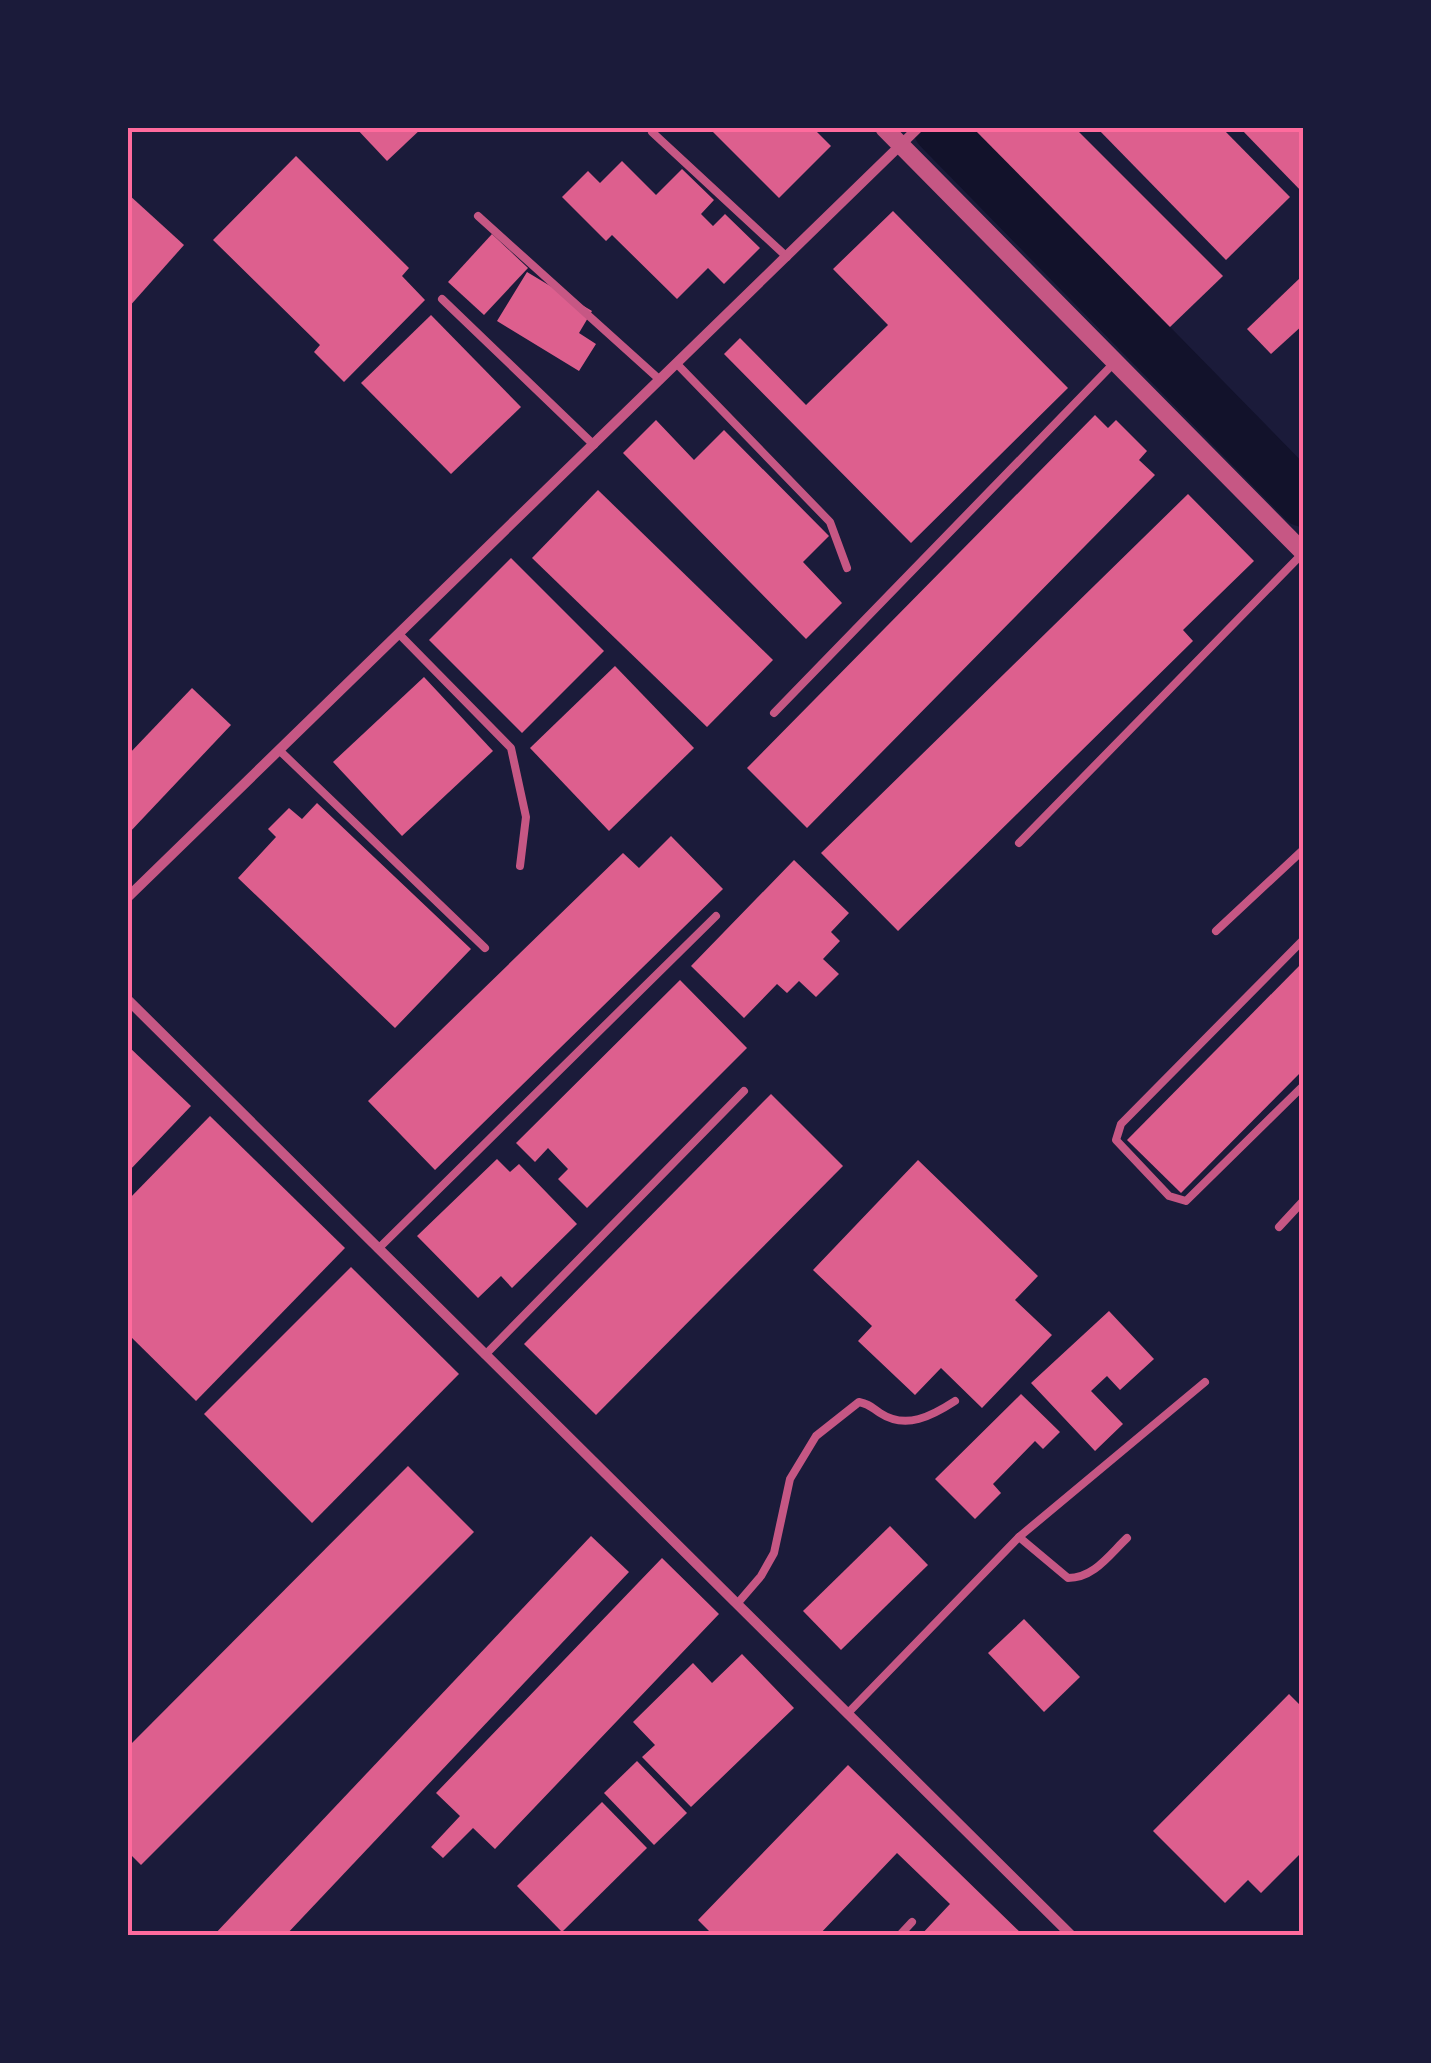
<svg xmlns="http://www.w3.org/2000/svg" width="1431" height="2063" font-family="'Asap Condensed',sans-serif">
	<rect width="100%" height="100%" fill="#1b1b3a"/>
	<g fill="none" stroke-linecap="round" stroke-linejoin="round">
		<path stroke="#12122b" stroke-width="52" d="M939,128L1304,501"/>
	</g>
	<g fill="#dd5f8e">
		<path d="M356,128H422L387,161Z"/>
		<path d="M709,128H813L831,146L779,198Z"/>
		<path d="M973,128H1075L1223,276L1170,327Z"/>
		<path d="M1097,128H1222L1290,197L1226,260Z"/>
		<path d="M1240,128H1304V194Z"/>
		<path d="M296,156L409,268L402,276L425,300L344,382L314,352L320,345L213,240Z"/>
		<path d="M622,161L656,195L682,169L714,200L701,214L713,226L725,214L760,248L724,284L708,268L677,299L612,235L606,241L562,197L588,171L600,183Z"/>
		<path d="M128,194L184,245L128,308Z"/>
		<path d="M893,211L1068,388L911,543L724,354L740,338L806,405L888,325L833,269Z"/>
		<path d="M492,234L528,268L484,315L448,282Z"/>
		<path d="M527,272L592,311L579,333L596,344L579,371L497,321Z"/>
		<path d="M1301,277L1304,280V324L1271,354L1247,329Z"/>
		<path d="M431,315L521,407L451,474L361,383Z"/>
		<path d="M1095,415L1108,428L1116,420L1147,451L1139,460L1155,475L807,828L747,768Z"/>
		<path d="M656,420L694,460L724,430L829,536L803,562L842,603L806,639L623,453Z"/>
		<path d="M598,490L773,660L707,727L532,558Z"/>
		<path d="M1188,494L1254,561L1183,630L1193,641L898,931L821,853Z"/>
		<path d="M511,558L604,651L522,733L429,640Z"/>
		<path d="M615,666L694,748L609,831L530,748Z"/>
		<path d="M424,677L493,751L402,836L333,762Z"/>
		<path d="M192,688L231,725L128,834V755Z"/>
		<path d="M317,803L471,949L395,1028L238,878L276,837L268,829L289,808L302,819Z"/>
		<path d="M671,836L723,889L435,1170L368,1101L623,853L639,868Z"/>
		<path d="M794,860L849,913L831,932L840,941L823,959L839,974L816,997L799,981L787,993L777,984L744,1018L691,966Z"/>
		<path d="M1304,961V1069L1181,1193L1127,1140Z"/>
		<path d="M680,980L747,1048L587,1208L558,1179L568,1169L548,1148L535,1162L516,1143Z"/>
		<path d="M128,1046L191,1106L128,1172Z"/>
		<path d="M771,1094L843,1166L596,1415L524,1344Z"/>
		<path d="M210,1116L345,1248L196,1401L128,1334V1200Z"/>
		<path d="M497,1159L510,1172L519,1164L577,1224L512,1288L501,1276L478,1298L417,1236Z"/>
		<path d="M918,1160L1038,1276L1015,1300L1052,1335L982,1408L941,1368L915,1395L858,1341L872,1326L813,1270Z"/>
		<path d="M351,1267L459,1374L312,1523L204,1414Z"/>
		<path d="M1109,1311L1154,1359L1120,1390L1107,1376L1091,1391L1123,1424L1095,1451L1031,1383Z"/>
		<path d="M1021,1394L1060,1432L1043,1449L1035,1441L993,1484L1001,1493L975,1519L935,1479Z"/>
		<path d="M408,1466L474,1532L141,1865L128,1852V1747Z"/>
		<path d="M890,1526L928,1565L841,1650L803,1611Z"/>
		<path d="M591,1536L629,1572L285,1936H213Z"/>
		<path d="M662,1558L719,1614L495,1849L473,1828L443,1858L431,1847L460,1816L436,1793Z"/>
		<path d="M1024,1619L1080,1677L1044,1712L988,1653Z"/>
		<path d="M742,1654L794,1708L691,1807L642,1757L655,1745L633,1722L693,1663L712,1683Z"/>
		<path d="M1289,1694L1304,1709V1850L1261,1893L1248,1880L1225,1903L1153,1831Z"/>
		<path d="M637,1761L687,1813L654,1845L604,1793Z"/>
		<path d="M848,1765L1024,1936H920L950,1904L897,1853L818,1936H714L698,1920Z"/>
		<path d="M602,1802L647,1848L562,1932L517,1886Z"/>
	</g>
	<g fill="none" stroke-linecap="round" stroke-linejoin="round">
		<g stroke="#c65784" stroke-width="8">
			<path d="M652,132L787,257"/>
			<path d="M478,216L660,380"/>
			<path d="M442,299L594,445"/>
			<path d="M677,364L830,522L847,568"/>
			<path d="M399,634L511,748L526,817L520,866"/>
			<path d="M774,713L1115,362"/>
			<path d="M279,750L485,948"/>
			<path d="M1019,843L1303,553"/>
			<path d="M1216,931L1304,849"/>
			<path d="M1304,939L1121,1124L1116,1140L1169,1196L1186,1201L1304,1085"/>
			<path d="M1279,1227L1304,1200"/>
			<path d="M378,1249L716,916"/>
			<path d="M485,1355L744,1091"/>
			<path d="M1019,1537L1205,1382"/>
			<path d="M737,1604L761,1576L774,1553L790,1479L816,1436L859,1402C869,1404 871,1407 880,1413C906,1430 932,1416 955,1401"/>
			<path d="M848,1713L1019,1537L1068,1578C1094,1578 1109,1555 1127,1538"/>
			<path d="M899,1936L912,1922"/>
		</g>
		<g stroke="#c65784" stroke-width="10">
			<path d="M128,897L918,128"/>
			<path d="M128,1000L1072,1936"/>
		</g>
		<path stroke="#c65784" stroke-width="18" d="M884,128L1304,553"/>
	</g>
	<rect width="1431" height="2063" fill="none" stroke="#1b1b3a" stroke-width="260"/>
	<rect x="130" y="130" width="1171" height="1803" fill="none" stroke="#ff6b9d" stroke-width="4"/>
</svg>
